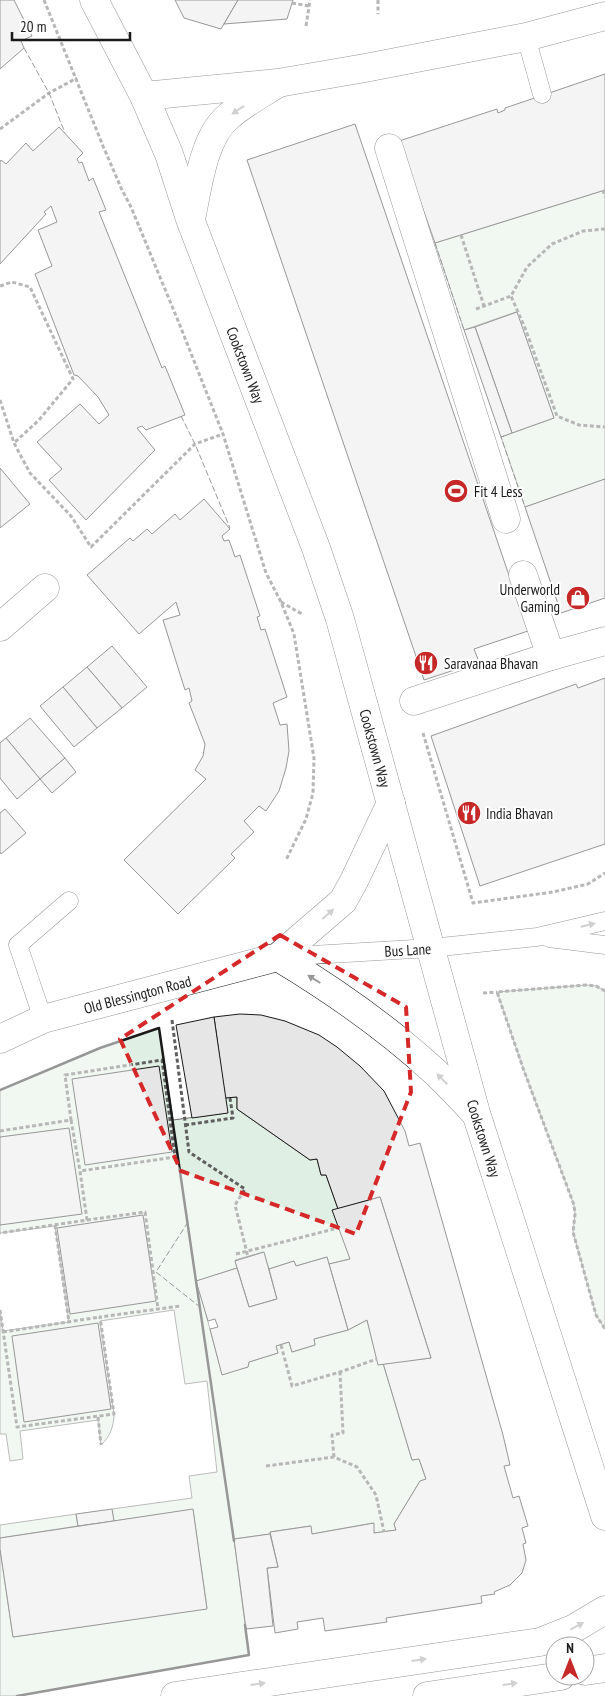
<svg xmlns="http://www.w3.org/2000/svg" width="605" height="1696" font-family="'PT Sans Narrow',sans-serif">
	<rect width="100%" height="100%" fill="#fff"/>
	<g fill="#e0efe3" stroke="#6a6a6a">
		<path d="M605,190V479L525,507L501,437L554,418L516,312L464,330L435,243Z"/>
		<path d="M586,985L596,986L605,991V1329L596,1315L573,1232L575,1214L574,1205L523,1068L497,992Z"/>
		<path d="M159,1028L173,1120L227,1113L225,1098L237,1097V1109L310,1160L317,1159L321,1175H326L338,1209L350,1259L329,1264L327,1257L296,1266L294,1261L269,1269L263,1252L235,1260L237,1268L197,1281L222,1374L248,1367L249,1362L278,1353L276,1346L289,1342L292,1352L315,1345L314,1339L348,1330L367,1320L377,1359L383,1363L412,1460L419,1459L426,1479L420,1481L394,1524L396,1530L374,1533L373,1523L312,1534L310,1526L270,1532V1534L234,1539L249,1655L17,1696H0V1549L13,1637L207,1608L193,1510L114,1521L112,1509L192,1498L189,1476L217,1472L207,1381L185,1384L174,1310L100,1321L114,1414C114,1426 110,1437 101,1445L98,1420L20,1431L23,1459L10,1461L6,1434H0V1310L3,1331L69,1322L55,1226L0,1233V1090L100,1048Z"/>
		<path d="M76,1514L78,1526L0,1538V1525Z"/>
	</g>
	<g fill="#e6e6e6" stroke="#1a1a1a">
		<path d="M0,0H14L32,36L21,41L24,48L0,69Z"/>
		<path d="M175,0H238L221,29L184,18Z"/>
		<path d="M238,0H293L287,19L224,24Z"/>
		<path d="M605,74V190L435,243L399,141L497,109L498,113L505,110V108Z"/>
		<path d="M355,124L528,631L474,649L479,662L424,680L247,160Z"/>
		<path d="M59,127L83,153L77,159L79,163L82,162L89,181L93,178L106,210L99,212L162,368L165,366L185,415L146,430L142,426L137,428L155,450L86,520L49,480L62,469L37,442L80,404L99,424L109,415L98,397L78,376L74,375L35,274L52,266L38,230L57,222L51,206L44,212L46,214L0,264V162L1,160L6,164L26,143L33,151Z"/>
		<path d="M517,312L554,418L512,433L475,327Z"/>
		<path d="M475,327L512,433L501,437L464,330Z"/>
		<path d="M0,468L30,504L0,528Z"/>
		<path d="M605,479V598L561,613L525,507Z"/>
		<path d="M204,499L230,529L222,536L224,541L229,540L235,557L240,555L260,616L257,617L261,630L265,629L287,697L273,703L280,725L287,724L289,751L286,768L279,791L266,811L259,806L244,821L254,832L231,854L235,858L178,914L124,860L206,779L195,770L203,756L205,744L189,703L192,701L189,688L185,690L163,620L180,615L176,602L139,634L87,575L130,538L133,541L147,529L152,534L175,514L180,520Z"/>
		<path d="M112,646L147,687L122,708L87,667Z"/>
		<path d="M87,667L122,708L97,728L63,687Z"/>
		<path d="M605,678V844L480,886L431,736L576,684L578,688Z"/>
		<path d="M63,687L97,728L74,747L40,706Z"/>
		<path d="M30,718L65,758L40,779L6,738Z"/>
		<path d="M6,738L40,779L17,799L0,778V743Z"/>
		<path d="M65,758L76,772L52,793L40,779Z"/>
		<path d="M5,809L26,833L1,854L0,852V813Z"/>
		<path d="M240,1014L261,1015L285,1021L319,1035L337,1047L360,1066L384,1091L405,1131L409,1146L420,1143L503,1435L510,1465L504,1466L513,1498L519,1496L528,1526L522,1528L526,1543L523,1544L526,1560L522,1573L510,1585L494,1592L495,1594L481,1596L482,1603L386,1618L387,1622L325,1631L323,1618L297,1622L298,1629L275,1633L267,1568L278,1567L270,1532L311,1526L312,1534L374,1523V1533L396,1530L394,1524L420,1481L426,1479L419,1459L412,1460L383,1363L431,1358L380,1197L338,1209L326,1175H321L317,1159L310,1160L237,1109V1097L225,1098L214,1017Z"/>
		<path d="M214,1017L228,1113L192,1118L176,1025Z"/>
		<path d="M159,1066L172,1152L85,1165L72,1079Z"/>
		<path d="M69,1128L82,1214L0,1225V1137Z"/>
		<path d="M380,1197L431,1358L378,1365L367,1320L348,1330L329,1264L350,1259L332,1210Z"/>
		<path d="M143,1215L156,1301L70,1314L57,1228Z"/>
		<path d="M264,1252L277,1299L249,1307L235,1261Z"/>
		<path d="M327,1257L348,1330L314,1339L315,1345L292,1352L289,1342L276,1346L278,1353L249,1362L248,1367L222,1375L210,1329L218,1327L215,1319L208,1321L196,1281L237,1268L249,1307L277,1299L269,1269L294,1261L296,1266Z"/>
		<path d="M98,1323L111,1409L24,1422L12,1336Z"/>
		<path d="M112,1509L114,1521L78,1526L76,1514Z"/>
		<path d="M193,1509L207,1609L13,1637L0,1549V1538Z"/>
		<path d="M270,1534L278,1567L267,1568L273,1626L246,1629L234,1539Z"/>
	</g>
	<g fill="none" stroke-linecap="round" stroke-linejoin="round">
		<g stroke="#1a1a1a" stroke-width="19">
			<g id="lane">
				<path d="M526,37L542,94"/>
				<path d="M549,938L605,945"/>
				<path id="s1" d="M278,957L431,948L537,937L605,921"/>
				<path d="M43,1019L18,945L69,901"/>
			</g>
		</g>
		<g stroke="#1a1a1a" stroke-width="29">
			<g id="street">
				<path d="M389,148L506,519"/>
				<path d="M523,575L551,656"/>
				<path d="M0,627L45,588"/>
				<path d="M414,701L551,656L605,641"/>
			</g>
		</g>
		<g stroke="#1a1a1a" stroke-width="29">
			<g id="secondary">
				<path id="s2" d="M94,0L144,96L169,154L190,219L316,548L340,619L476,1113L605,1516"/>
				<path d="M144,96L278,83L365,68L526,37L605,16"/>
				<path d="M191,219C198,187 203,137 229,116C243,104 261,94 277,84"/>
				<path d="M278,957C333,990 386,1027 434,1071C448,1084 461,1098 474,1112"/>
				<path id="s3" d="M0,1039L43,1019L278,957L343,901L354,881L391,803"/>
			</g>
		</g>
		<g stroke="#1a1a1a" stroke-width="29">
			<g id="primary">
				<path d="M585,1671L605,1668"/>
				<path d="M175,1696L540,1642L573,1629L605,1610"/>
				<path d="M427,1696L561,1676"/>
			</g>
		</g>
		<g stroke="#5f5f5f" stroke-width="3" stroke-dasharray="4 2.5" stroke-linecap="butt">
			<path d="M44,0L103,146L122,190L131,207L179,323L223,434L266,573L281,602L294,634L314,758L313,793L306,819L286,860"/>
			<path d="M378,0V14"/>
			<path d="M292,3L309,6"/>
			<path d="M306,26L310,0"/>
			<path d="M0,129L49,93L77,78"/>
			<path d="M603,190L605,197"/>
			<path d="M605,229L583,231L552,244L527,267L511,296L525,328L557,416L579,425L605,427"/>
			<path d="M461,235L484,306"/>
			<path d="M0,286L12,282L30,287L73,379L39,420L14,443"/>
			<path d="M476,309L511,296"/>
			<path d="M0,400L14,443L30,473L71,516L91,547L195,444L223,434"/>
			<path d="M281,602L302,614"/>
			<path d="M423,733L473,903L553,892L588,884L605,873"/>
			<path d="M605,991L596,986L586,985L497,992L523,1068L574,1205L575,1214L573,1232L596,1315L605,1329"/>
			<path d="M483,993L497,992"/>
			<path d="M172,1020L189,1152L245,1189L235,1205L248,1257"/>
			<path d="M71,1120L80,1171"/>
			<path d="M185,1125L233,1118L230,1098"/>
			<path d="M0,1131L71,1120L65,1075L162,1060L175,1157L80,1171L87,1220L0,1233"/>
			<path d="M87,1220L145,1212L158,1309"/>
			<path d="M55,1225L69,1322"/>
			<path d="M236,1254L334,1229"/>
			<path d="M0,1310L17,1427L114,1414L100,1317L180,1306"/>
			<path d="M3,1332L100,1317"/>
			<path d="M281,1345L292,1386L340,1372L377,1359"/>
			<path d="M98,1417L101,1445"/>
			<path d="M334,1457L332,1435L343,1433L340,1372"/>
			<path d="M266,1466L334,1457L357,1467L376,1495L384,1532"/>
		</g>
		<use href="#lane" stroke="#fff" stroke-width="18"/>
		<use href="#street" stroke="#fff" stroke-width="28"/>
		<use href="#secondary" stroke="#fff" stroke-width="28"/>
		<use href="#primary" stroke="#fff" stroke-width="28"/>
		<g stroke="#1a1a1a" stroke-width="1" stroke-dasharray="6 2.5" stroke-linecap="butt">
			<path d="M24,48L49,93L65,133"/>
			<path d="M435,243L464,330"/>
			<path d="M181,416L195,444L230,528"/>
			<path d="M504,436L501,437L525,507"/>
			<path d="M188,1222L156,1272L200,1307"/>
		</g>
		<g stroke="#1a1a1a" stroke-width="2.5">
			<path d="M0,1090L100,1048L159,1028L234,1541"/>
			<path d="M17,1696L249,1655L245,1625"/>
		</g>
	</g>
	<defs><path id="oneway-solid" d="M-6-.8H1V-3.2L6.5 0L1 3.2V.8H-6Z" transform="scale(1.25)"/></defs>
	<g fill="#989898">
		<use href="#oneway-solid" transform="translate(238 110) rotate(146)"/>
		<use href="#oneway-solid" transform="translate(328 914) rotate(-41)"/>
		<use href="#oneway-solid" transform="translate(588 925) rotate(-13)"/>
		<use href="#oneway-solid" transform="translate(314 979) rotate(-148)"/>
		<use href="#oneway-solid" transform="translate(442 1079) rotate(-135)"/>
		<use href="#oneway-solid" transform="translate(577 1626) rotate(-28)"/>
		<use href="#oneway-solid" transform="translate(419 1660) rotate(-8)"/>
		<use href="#oneway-solid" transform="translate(258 1684) rotate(-8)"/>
		<use href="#oneway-solid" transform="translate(510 1684) rotate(-8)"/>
	</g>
	<path d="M0 0H605V1696H0ZM280,935L406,1007L411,1092L356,1234L181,1171L120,1039Z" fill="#fff" fill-opacity=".55" fill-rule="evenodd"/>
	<path fill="none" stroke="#d62828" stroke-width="4" stroke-dasharray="10 6" stroke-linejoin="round" d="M280,935L406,1007L411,1092L356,1234L181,1171L120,1039Z"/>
	<defs>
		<g id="stadium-disc" transform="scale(1.25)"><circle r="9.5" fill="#c62828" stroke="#fff"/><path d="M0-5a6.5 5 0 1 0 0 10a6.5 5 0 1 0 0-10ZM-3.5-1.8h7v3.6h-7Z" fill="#fff"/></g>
		<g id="shop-disc" transform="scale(1.25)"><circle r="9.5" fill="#c62828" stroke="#fff"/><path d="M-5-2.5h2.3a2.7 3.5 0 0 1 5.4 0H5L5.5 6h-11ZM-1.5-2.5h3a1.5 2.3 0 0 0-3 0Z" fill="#fff"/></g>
		<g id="restaurant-disc" transform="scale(1.25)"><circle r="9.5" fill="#c62828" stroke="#fff"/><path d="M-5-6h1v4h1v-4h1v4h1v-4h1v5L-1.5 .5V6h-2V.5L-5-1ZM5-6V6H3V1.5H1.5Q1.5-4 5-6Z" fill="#fff"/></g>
	</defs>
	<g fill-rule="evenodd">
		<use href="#stadium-disc" x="456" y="491"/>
		<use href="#shop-disc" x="578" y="598"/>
		<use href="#restaurant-disc" x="426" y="663"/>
		<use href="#restaurant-disc" x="469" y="813"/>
	</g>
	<g text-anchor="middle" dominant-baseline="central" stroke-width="4" stroke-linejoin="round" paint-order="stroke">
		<g font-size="15" fill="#1a1a1a" stroke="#fff">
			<text stroke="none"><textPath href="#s2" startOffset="396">Cookstown Way</textPath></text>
			<text stroke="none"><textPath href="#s2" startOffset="801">Cookstown Way</textPath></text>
			<text stroke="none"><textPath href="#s1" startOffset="130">Bus Lane</textPath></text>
			<text stroke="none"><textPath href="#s3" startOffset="145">Old Blessington Road</textPath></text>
			<text stroke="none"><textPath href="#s2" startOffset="1206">Cookstown Way</textPath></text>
		</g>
		<g font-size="15" fill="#1a1a1a" stroke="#fff" text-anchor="start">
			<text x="474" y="491">Fit 4 Less</text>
			<text x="560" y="589" text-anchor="end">Underworld<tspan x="560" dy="17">Gaming</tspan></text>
			<text x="444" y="663">Saravanaa Bhavan</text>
			<text x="486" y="813">India Bhavan</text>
		</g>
	</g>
	<g transform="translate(570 1661)"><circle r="24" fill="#ffffff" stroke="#a3a3a3"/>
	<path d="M0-4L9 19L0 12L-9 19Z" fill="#c62828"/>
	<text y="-8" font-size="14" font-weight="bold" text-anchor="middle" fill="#1a1a1a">N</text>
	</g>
	<path d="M12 32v8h118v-8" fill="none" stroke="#1a1a1a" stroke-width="2.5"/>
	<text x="20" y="32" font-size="15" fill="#1a1a1a" stroke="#ffffff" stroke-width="4" paint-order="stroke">20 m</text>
</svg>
